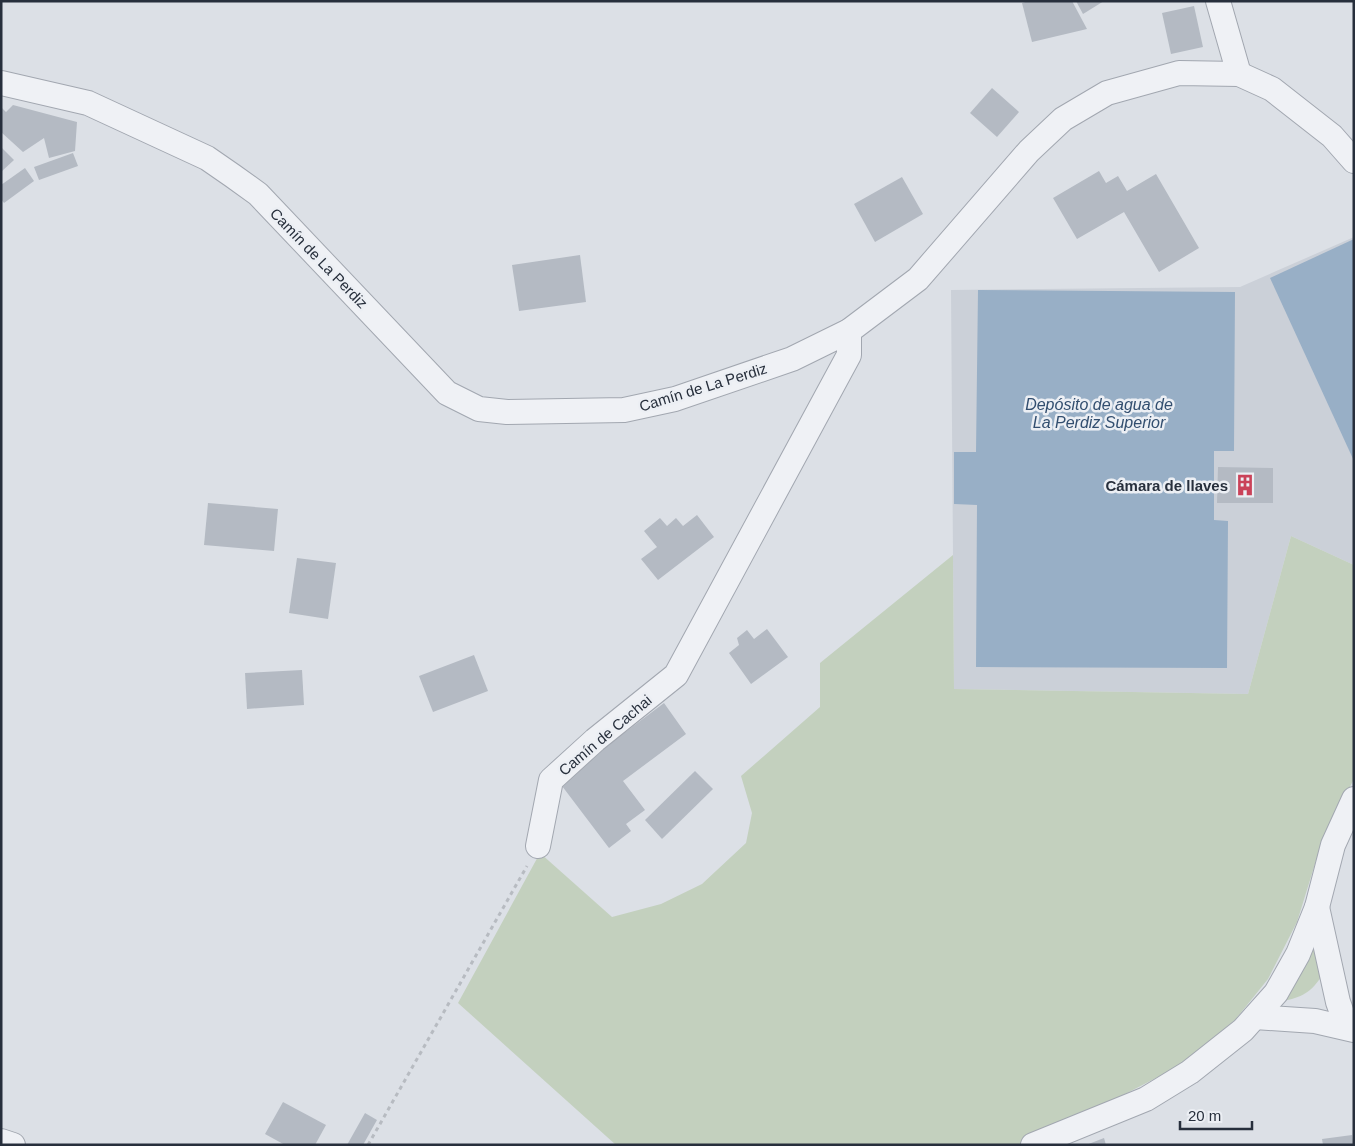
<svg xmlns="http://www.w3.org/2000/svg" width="1355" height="1146" font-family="Arial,sans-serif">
	<rect width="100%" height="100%" fill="#dce0e6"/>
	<path fill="#cbd0d8" d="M1354,237V565L1291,536L1248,694L954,689L951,290L1240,287Z"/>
	<g fill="#c3d0be">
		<path d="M1291,536L1354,565V779L1323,838L1297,922L1268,979L1235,1020L1179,1066L1027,1145H616L458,1003L540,853L612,917L661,904L702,884L746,843L752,813L741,776L820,707V663L953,555L954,689L1248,694Z"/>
		<path d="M1312,945L1316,949L1321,977C1309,995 1299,998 1278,1002Z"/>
	</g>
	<g fill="#98afc6">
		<path d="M1354,239V461L1270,278Z"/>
		<path d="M978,290L1235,292L1234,451H1214V520L1228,521L1227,668L976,667L977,505L954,504V452H976Z"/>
	</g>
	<g fill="#b4bac3">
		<path d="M1029,1H1072L1087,29L1032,42L1022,3Z"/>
		<path d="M1076,1H1104L1083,14Z"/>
		<path d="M1194,6L1203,47L1171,54L1162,13Z"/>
		<path d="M992,88L1019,112L997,137L970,113Z"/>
		<path d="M13,105L77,122L75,151L49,158L44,138L23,152L1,132V107L6,112Z"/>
		<path d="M1,147L14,160L1,172Z"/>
		<path d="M73,153L78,166L39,180L34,167Z"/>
		<path d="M25,168L34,181L4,203L1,199V185Z"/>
		<path d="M1099,171L1106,183L1118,176L1127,191L1156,174L1199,248L1159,272L1124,212L1077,239L1053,198Z"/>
		<path d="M902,177L923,214L875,242L854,204Z"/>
		<path d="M580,255L586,302L519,311L512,265Z"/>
		<path d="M1218,467L1273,468V503H1217Z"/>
		<path d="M208,503L278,509L274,551L204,545Z"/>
		<path d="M697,515L714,537L658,580L641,559L657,547L644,531L660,518L667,526L676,518L683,526Z"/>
		<path d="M297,558L336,563L328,619L289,613Z"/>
		<path d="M767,629L788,657L751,684L729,653L739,645L737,638L747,630L754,639Z"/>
		<path d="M474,655L488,691L433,712L419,676Z"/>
		<path d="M302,670L304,705L247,709L245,673Z"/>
		<path d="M664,703L686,734L623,781L645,810L626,824L631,831L609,848L559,782Z"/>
		<path d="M695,771L713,789L662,839L645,820Z"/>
		<path d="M283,1102L326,1125L315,1145H285L265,1134Z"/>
		<path d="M365,1113L377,1120L363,1145H347Z"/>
		<path d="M1352,1135L1353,1145H1323L1322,1139Z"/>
		<path d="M1104,1138L1106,1145H1086Z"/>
	</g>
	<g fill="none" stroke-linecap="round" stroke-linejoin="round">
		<g stroke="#a2a7b0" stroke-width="26">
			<g id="minor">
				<path d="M1218,1L1239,74"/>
				<path d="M1,83L88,103L207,158L233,176L258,194L447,393L479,409L507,412L624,410L675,399L792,359L849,331L918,279L1029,151L1063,119L1107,93L1179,73L1239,74L1272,89L1332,136L1354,161"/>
				<path d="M538,846L551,780L595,740L676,675L849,355V331"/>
				<path d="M1317,907L1338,1002L1347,1027"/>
				<path d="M1255,1017L1315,1021L1354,1030"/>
				<path d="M1,1141L13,1145"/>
				<path d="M1033,1145L1146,1099L1190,1072L1243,1030L1276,993L1298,954L1317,907L1333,845L1354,799"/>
			</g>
		</g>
		<path stroke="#b7bbc1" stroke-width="3" stroke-dasharray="4 4" stroke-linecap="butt" d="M368,1145L527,866"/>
		<use href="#minor" stroke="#eff1f5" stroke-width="24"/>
	</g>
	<defs>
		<g id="building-bare" transform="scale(1.725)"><path d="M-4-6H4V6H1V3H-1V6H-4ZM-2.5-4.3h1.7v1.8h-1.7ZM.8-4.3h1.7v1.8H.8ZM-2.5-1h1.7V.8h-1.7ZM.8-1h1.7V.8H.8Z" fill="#ca4259" stroke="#eceff4" stroke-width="2.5" paint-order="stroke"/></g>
	</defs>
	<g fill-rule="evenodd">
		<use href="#building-bare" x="1245" y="485"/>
	</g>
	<g text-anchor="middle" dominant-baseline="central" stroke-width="5" stroke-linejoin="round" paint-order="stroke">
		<g font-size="15" fill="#272f3c" stroke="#eceff4">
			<text transform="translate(319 258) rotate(46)">Camín de La Perdiz</text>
			<text transform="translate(703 387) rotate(-17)">Camín de La Perdiz</text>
			<text transform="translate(605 735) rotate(-40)">Camín de Cachai</text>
		</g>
		<g font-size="15" font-weight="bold" fill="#272f3c" stroke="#eceff4" text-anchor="end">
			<text x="1228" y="485">Cámara de llaves</text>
		</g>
		<g font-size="16" font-style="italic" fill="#324e6f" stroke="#eceff4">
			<text x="1099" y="404">Depósito de agua de<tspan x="1099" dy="18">La Perdiz Superior</tspan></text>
		</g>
	</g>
	<rect width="1355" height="1146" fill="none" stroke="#272f3c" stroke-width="5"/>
	<path d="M1180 1121v8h72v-8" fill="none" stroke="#272f3c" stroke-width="2.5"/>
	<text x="1188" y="1121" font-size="15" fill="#272f3c" stroke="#eceff4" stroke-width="4" paint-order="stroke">20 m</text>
</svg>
